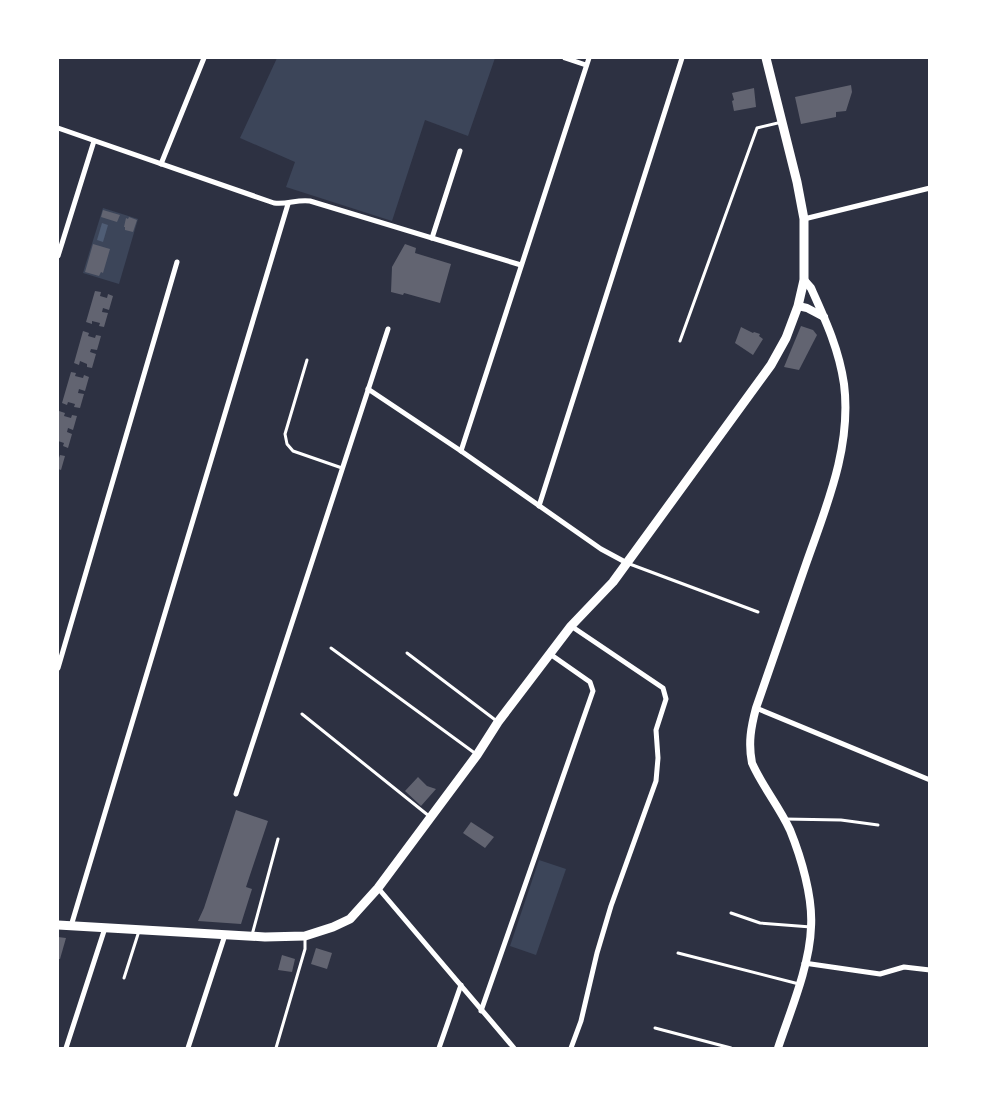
<svg xmlns="http://www.w3.org/2000/svg" width="987" height="1106" font-family="Manrope,sans-serif">
	<rect width="100%" height="100%" fill="#2d3142"/>
	<g fill="#3c4559">
		<path d="M277,58H495L468,136L425,120L392,221L286,187L295,162L240,138Z"/>
		<path d="M103,208L138,219L119,284L83,273Z"/>
		<path d="M539,860L566,869L536,955L510,946Z"/>
	</g>
	<path fill="#4f5d75" d="M102,223L108,225L103,242L97,240Z"/>
	<g fill="#626471">
		<path d="M851,85L852,92L846,111L836,112V117L801,124L795,97Z"/>
		<path d="M754,88L756,107L734,111L732,101L734,100L732,93Z"/>
		<path d="M103,210L120,215L117,222L101,217Z"/>
		<path d="M129,217L137,220L133,232L125,230V227H124L126,218L128,219Z"/>
		<path d="M93,244L110,249L103,273L101,272L99,276L85,272Z"/>
		<path d="M405,244L416,248L415,253L451,264L440,303L404,293L403,295L391,292L392,267Z"/>
		<path d="M95,291L101,292L100,296L107,298L108,294L113,296L109,310L103,308L102,312L108,313L104,327L99,326L100,323L92,321V324L86,322Z"/>
		<path d="M801,326L813,330L817,335L799,370L784,367Z"/>
		<path d="M741,327L753,333L754,332L760,334L759,336L763,339L753,355L735,343Z"/>
		<path d="M83,331L89,333L88,336L95,338L96,335L101,336L97,350L91,349L90,352L96,354L92,368L87,367V364L80,361L79,365L74,363Z"/>
		<path d="M71,372L76,373L75,376L83,378L84,375L89,377L85,391L79,389L78,393L84,394L80,408L74,407L75,404L68,402L67,405L62,403Z"/>
		<path d="M59,411L65,413L64,416L71,418L72,415L77,416L73,430L68,428L67,432L72,434L68,448L63,446L64,443L58,441V417Z"/>
		<path d="M60,455L65,456L61,470L58,469V457L59,458Z"/>
		<path d="M418,777L427,786L436,789L421,806L405,791Z"/>
		<path d="M236,810L268,821L246,887L252,889L241,924L198,921L204,908Z"/>
		<path d="M471,822L494,837L485,848L463,833Z"/>
		<path d="M58,937L66,938L60,959H58Z"/>
		<path d="M316,948L332,953L327,969L311,964Z"/>
		<path d="M282,955L295,959L292,972L278,970Z"/>
	</g>
	<g fill="none" stroke-linecap="round" stroke-linejoin="round">
		<g stroke="#fff" stroke-width="3">
			<path d="M680,341L757,128L782,122"/>
			<path d="M307,360L285,434L287,444L293,451L342,468"/>
			<path d="M627,563L758,612"/>
			<path d="M331,648L476,754"/>
			<path d="M407,653L498,722"/>
			<path d="M302,714L429,816"/>
			<path d="M784,819L841,820L878,825"/>
			<path d="M731,913L760,923L811,927"/>
			<path d="M252,935L278,839"/>
			<path d="M678,953L799,984"/>
			<path d="M124,978L139,931"/>
			<path d="M655,1028L731,1048"/>
			<path d="M276,1048L305,949V936"/>
		</g>
		<g stroke="#fff" stroke-width="5">
			<path d="M565,58L586,65"/>
			<path d="M58,128L274,203C287,205 297,199 310,201L521,265"/>
			<path d="M161,164L204,58"/>
			<path d="M804,219L930,188"/>
			<path d="M432,238L460,151"/>
			<path d="M58,256L94,141"/>
			<path d="M368,389L461,451L601,549L627,563"/>
			<path d="M461,451L589,58"/>
			<path d="M539,506L682,58"/>
			<path d="M58,668L177,262"/>
			<path d="M756,708L930,780"/>
			<path d="M236,794L388,329"/>
			<path d="M378,888L514,1048"/>
			<path d="M71,926L288,204"/>
			<path d="M804,963L880,974L904,967L930,970"/>
			<path d="M481,1011L593,691L590,682L550,654"/>
			<path d="M66,1048L105,928"/>
			<path d="M188,1048L225,935"/>
			<path d="M439,1048L461,985"/>
			<path d="M571,1048L581,1021L597,953L611,906L656,781L658,758L656,730L666,699L663,688L571,626"/>
		</g>
		<g stroke="#fff" stroke-width="8">
			<path d="M798,306L807,308L824,317"/>
			<path d="M778,1048C790,1012 810,965 811,927C813,897 801,857 790,830C779,806 762,786 752,763C748,743 751,727 756,708C773,660 789,612 806,564C826,507 852,447 844,384C839,349 825,319 811,288L804,280"/>
		</g>
		<path stroke="#fff" stroke-width="9" d="M58,925L265,937L305,936L333,927L350,919L378,888L477,755L498,722L571,626L613,582L771,365L786,338L798,306L804,280V219L797,182L766,58"/>
	</g>
	<rect width="987" height="1106" fill="none" stroke="#ffffff" stroke-width="118"/>
</svg>
